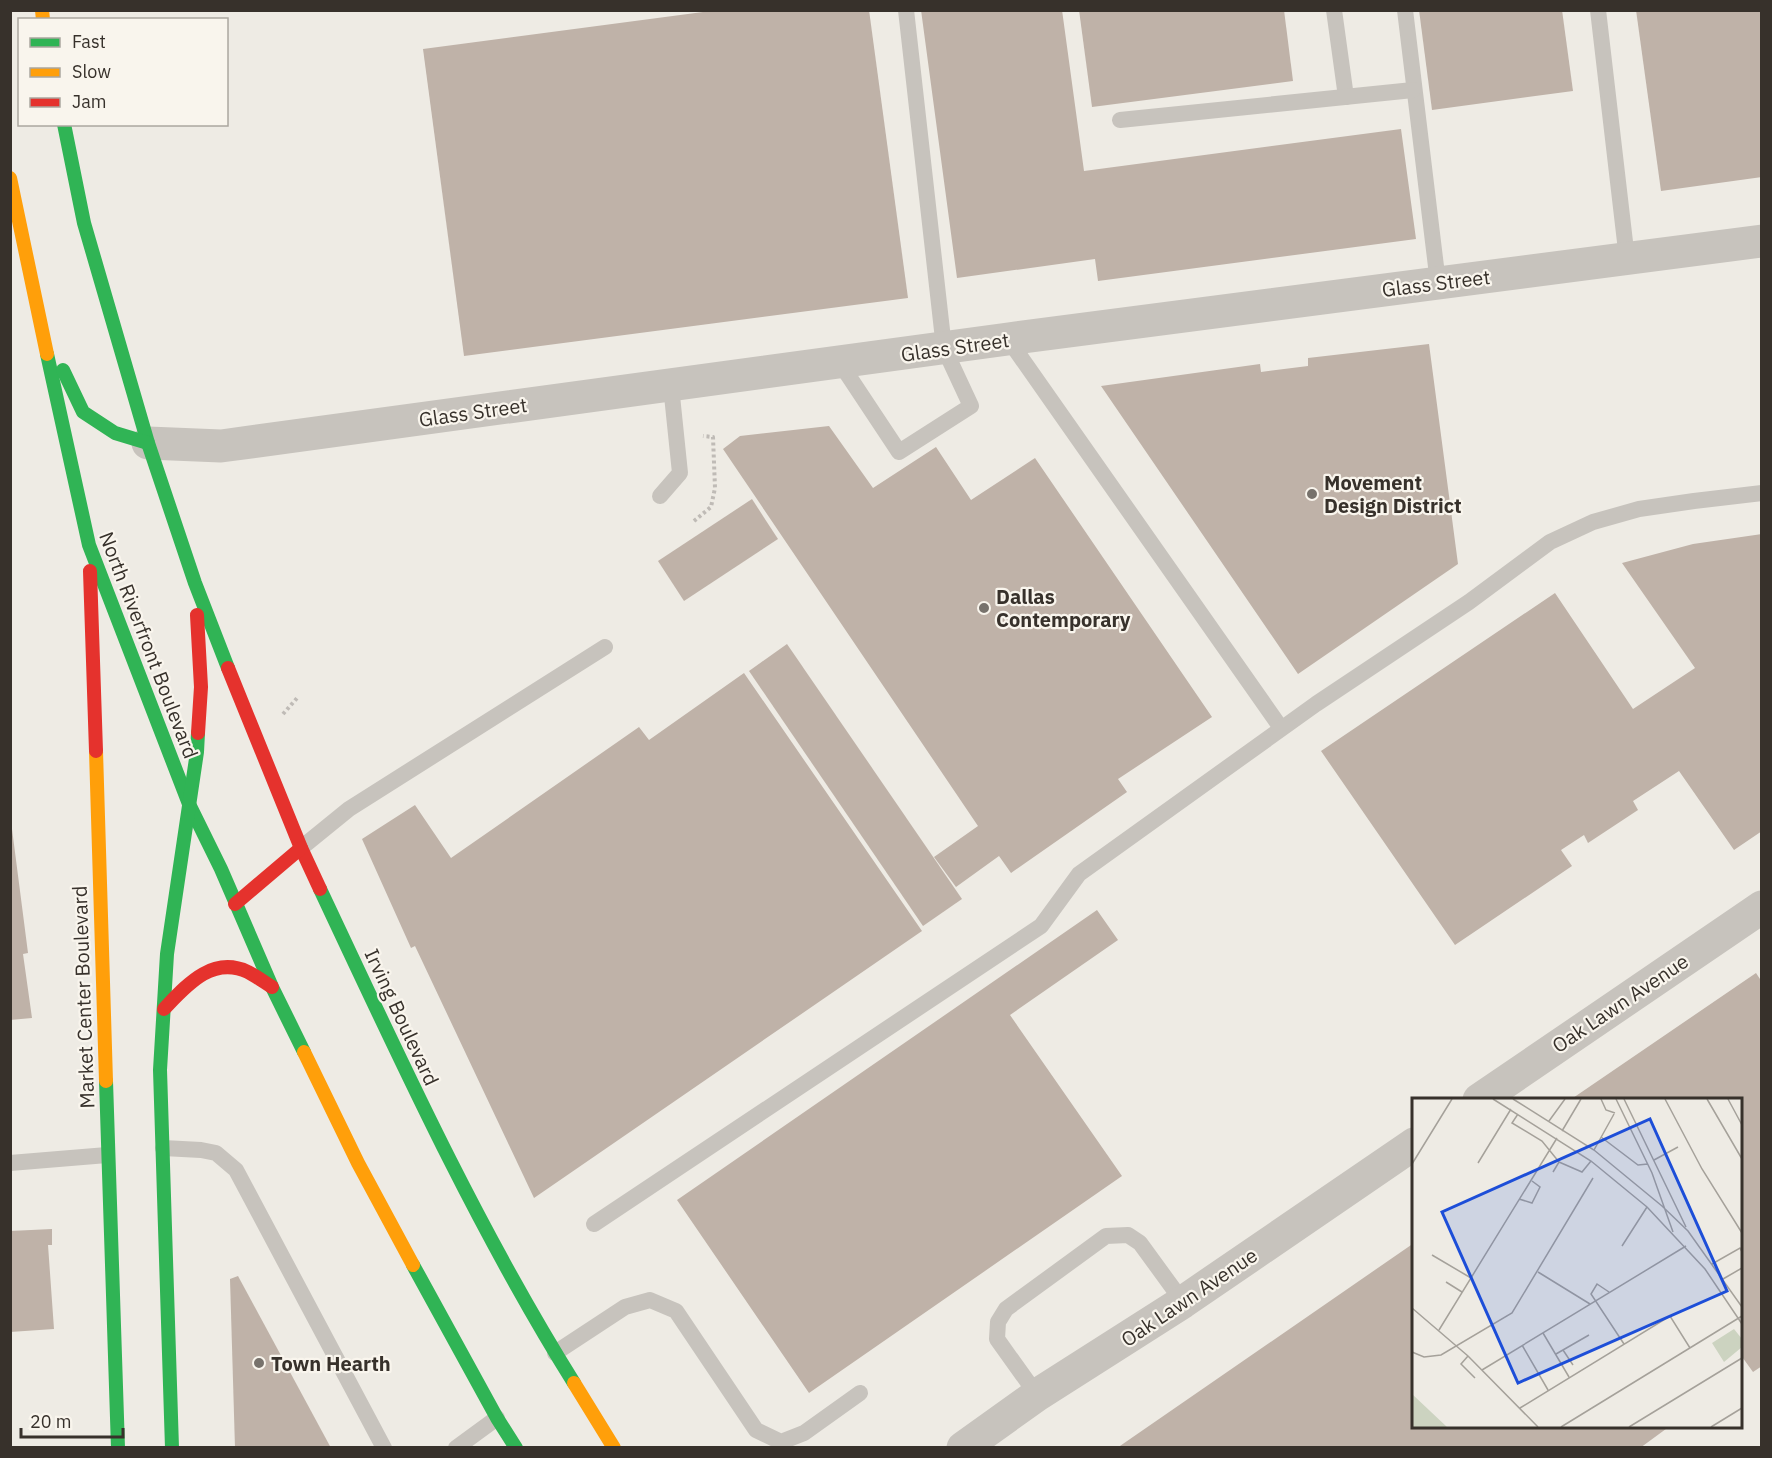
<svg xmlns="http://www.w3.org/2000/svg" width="1772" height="1458" font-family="'IBM Plex Sans',sans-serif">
	<rect width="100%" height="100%" fill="#eeebe4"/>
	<g fill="#bfb2a8">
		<path d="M718,10H869L908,298L464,356L423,49Z"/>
		<path d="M921,10H1062L1084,171L1401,129L1416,239L1098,281L1095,259L957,278Z"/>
		<path d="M1079,10H1284L1293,81L1092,107Z"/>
		<path d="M1419,10H1562L1573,91L1432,110Z"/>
		<path d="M1636,10H1762V177L1661,191Z"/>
		<path d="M1429,344L1458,564L1298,674L1101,386L1260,364L1261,372L1308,366V358Z"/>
		<path d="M829,426L873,488L936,447L971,500L1035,458L1212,717L1118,779L1127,792L1011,873L999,856L956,887L934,857L978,826L723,449L740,436Z"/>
		<path d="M752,499L778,539L684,601L658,561Z"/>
		<path d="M1762,534V831L1734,850L1679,771L1633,801L1638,810L1588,843L1584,835L1561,850L1572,866L1455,945L1321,751L1555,593L1633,709L1695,668L1622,563L1693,544Z"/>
		<path d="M787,644L962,899L923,926L749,671Z"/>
		<path d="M744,673L922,931L534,1198L415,946L411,948L362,839L415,805L451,858L639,727L649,740Z"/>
		<path d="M10,829H12L28,953L23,954L32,1018L10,1020Z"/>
		<path d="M1097,910L1118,940L1010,1015L1122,1176L809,1393L677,1200Z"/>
		<path d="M1756,973L1762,982V1366L1753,1372L1740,1354V1100H1570Z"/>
		<path d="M52,1229V1245H48L54,1329L10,1332V1231Z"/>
		<path d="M1414,1243V1426H1670L1640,1448H1117Z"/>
		<path d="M238,1276L331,1448H235L230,1279Z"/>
	</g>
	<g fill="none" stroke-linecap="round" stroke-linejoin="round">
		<g stroke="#bfbbb6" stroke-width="4" stroke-dasharray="3 3" stroke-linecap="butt">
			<path d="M694,521L711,507L715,488L713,437L703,436"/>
			<path d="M283,714L298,697"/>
		</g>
		<g stroke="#c7c3bd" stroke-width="16">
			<path d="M1334,10L1346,97"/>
			<path d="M1405,10L1438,283"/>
			<path d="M1598,10L1627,259"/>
			<path d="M1120,120L1413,90"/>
			<path d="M1008,339L1281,728"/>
			<path d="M840,363L899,452L971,406L944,348L906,10"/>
			<path d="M660,496L680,473L671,386"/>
			<path d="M301,848L349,809L605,647"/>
			<path d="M163,1148L201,1150L216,1153L236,1170L384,1448"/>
			<path d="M10,1163L107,1155"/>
			<path d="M594,1224L1041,926L1079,874L1316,704L1469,602L1550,542L1593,522L1639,509L1694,501L1762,493"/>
			<path d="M555,1353L625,1307L650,1300L676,1311L756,1430L781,1442L804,1433L860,1393"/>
			<path d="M1037,1395L997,1339L998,1322L1006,1309L1106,1236L1128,1235L1140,1243L1183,1302"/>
			<path d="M456,1448L497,1418"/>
		</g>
		<g stroke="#c7c3bd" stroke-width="33">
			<path d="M148,443L221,446L1008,339L1762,241"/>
			<path d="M1479,1100L1762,907"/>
			<path d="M963,1448L1037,1395L1183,1302L1414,1144"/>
		</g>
		<g stroke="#30b455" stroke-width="14">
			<path d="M64,124L84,223L148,443L195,583L228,668"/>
			<path d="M47,354L89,545L189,804L221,869L272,987L304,1052"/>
			<path d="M63,370L83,412L115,433L148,443"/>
			<path d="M320,889C399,1057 476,1226 574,1383"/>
			<path d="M106,1081L118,1448"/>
			<path d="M413,1265L497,1418L516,1448"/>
			<path d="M172,1448L160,1070L167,954L197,752L198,733"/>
		</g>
		<g stroke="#ff9f0a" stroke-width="14">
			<path d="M42,10L43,20"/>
			<path d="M10,178L47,354"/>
			<path d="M96,751L106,1081"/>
			<path d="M304,1052L358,1163L413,1265"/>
			<path d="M574,1383L614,1448"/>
		</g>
		<g stroke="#e5322d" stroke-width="14">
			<path d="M90,571L96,751"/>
			<path d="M197,615L201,687L198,733"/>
			<path d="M228,668L301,848L320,889"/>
			<path d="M235,904L301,848"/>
			<path d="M164,1009C186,986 212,955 248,972C256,976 264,982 272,987"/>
		</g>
	</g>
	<g fill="#77726c" stroke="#f9f5ed" stroke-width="2">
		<circle cx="1312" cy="494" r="6"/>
		<circle cx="984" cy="608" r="6"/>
		<circle cx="259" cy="1363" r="6"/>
	</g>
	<g text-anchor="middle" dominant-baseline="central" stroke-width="4.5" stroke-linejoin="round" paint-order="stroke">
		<g font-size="20" fill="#37312b" stroke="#f9f5ed">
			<text transform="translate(1436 283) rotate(-7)">Glass Street</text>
			<text transform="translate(955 347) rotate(-8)">Glass Street</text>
			<text transform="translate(473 412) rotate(-8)">Glass Street</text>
			<text transform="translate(149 645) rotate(69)">North Riverfront Boulevard</text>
			<text transform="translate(83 997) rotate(-92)">Market Center Boulevard</text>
			<text transform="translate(1620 1003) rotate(-34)">Oak Lawn Avenue</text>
			<text transform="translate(402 1017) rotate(65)">Irving Boulevard</text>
			<text transform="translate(1189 1297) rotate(-34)">Oak Lawn Avenue</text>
		</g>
		<g font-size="20" font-weight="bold" fill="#37312b" stroke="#f9f5ed" text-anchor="start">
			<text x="1324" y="482">Movement<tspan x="1324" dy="23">Design District</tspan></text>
			<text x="996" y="596">Dallas<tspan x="996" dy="23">Contemporary</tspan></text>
			<text x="271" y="1363">Town Hearth</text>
		</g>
	</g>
	<g transform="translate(1412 1098)">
		<rect width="330" height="330" fill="#eeebe4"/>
		<path d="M322,231L330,241V249L312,264L300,245ZM0,296L35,329H0Z" fill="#ccd3c0"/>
		<path fill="none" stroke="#a5a19a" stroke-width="1.5" d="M81,1L179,63L235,109L293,171L330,226M101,1L182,52L250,108L276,133L330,209M189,1L194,12L203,15M204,1L240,75L261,134M212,1L274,129M253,1L290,71L330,135M295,1L330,61M316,1L330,27M106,16L100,25L130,43L147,64M137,23L153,1M150,33L169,1M189,39L226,67L236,66M182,52L202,16M242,62L266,49M66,65L99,11M0,66L40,1M141,74L147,64L170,74L179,63M107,101L120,105L128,89L120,83M210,148L235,109M20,157L59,180M300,166L328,150L330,154M126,174L178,206M311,181L330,170M34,184L50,194M197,194L185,186L179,196L212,246M0,210L56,258L126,329M27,232L145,40M131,235L157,279M110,247L136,292M151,252L161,267M0,254L12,259L29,257L100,215L181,80M144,256L177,237M56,258L49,266L63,280M70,272L274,148M108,310L258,218L278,250M149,329L330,218M217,329L330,260M299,329L330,310"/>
		<path fill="#1d4ed8" fill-opacity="0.15" stroke="#1d4ed8" stroke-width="3" d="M238,21L315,193L106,285L30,114Z"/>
		<rect width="330" height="330" fill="none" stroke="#37312b" stroke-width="3"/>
	</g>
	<rect width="1772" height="1458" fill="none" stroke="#37312b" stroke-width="24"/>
	<rect x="18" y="18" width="210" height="108" fill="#f9f5ed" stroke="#aba79f" stroke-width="1.5"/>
	<rect x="30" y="38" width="30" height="9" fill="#30b455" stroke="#aba79f" stroke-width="1.5"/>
	<text x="72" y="48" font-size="18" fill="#37312b">Fast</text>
	<rect x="30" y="68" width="30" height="9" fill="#ff9f0a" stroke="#aba79f" stroke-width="1.5"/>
	<text x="72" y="78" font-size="18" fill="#37312b">Slow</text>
	<rect x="30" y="98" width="30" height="9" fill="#e5322d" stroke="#aba79f" stroke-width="1.5"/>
	<text x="72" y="108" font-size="18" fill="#37312b">Jam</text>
	<path d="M21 1428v9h102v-9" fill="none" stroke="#37312b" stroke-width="3"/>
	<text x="30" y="1428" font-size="18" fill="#37312b" stroke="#f9f5ed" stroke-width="4.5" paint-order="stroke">20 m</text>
</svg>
